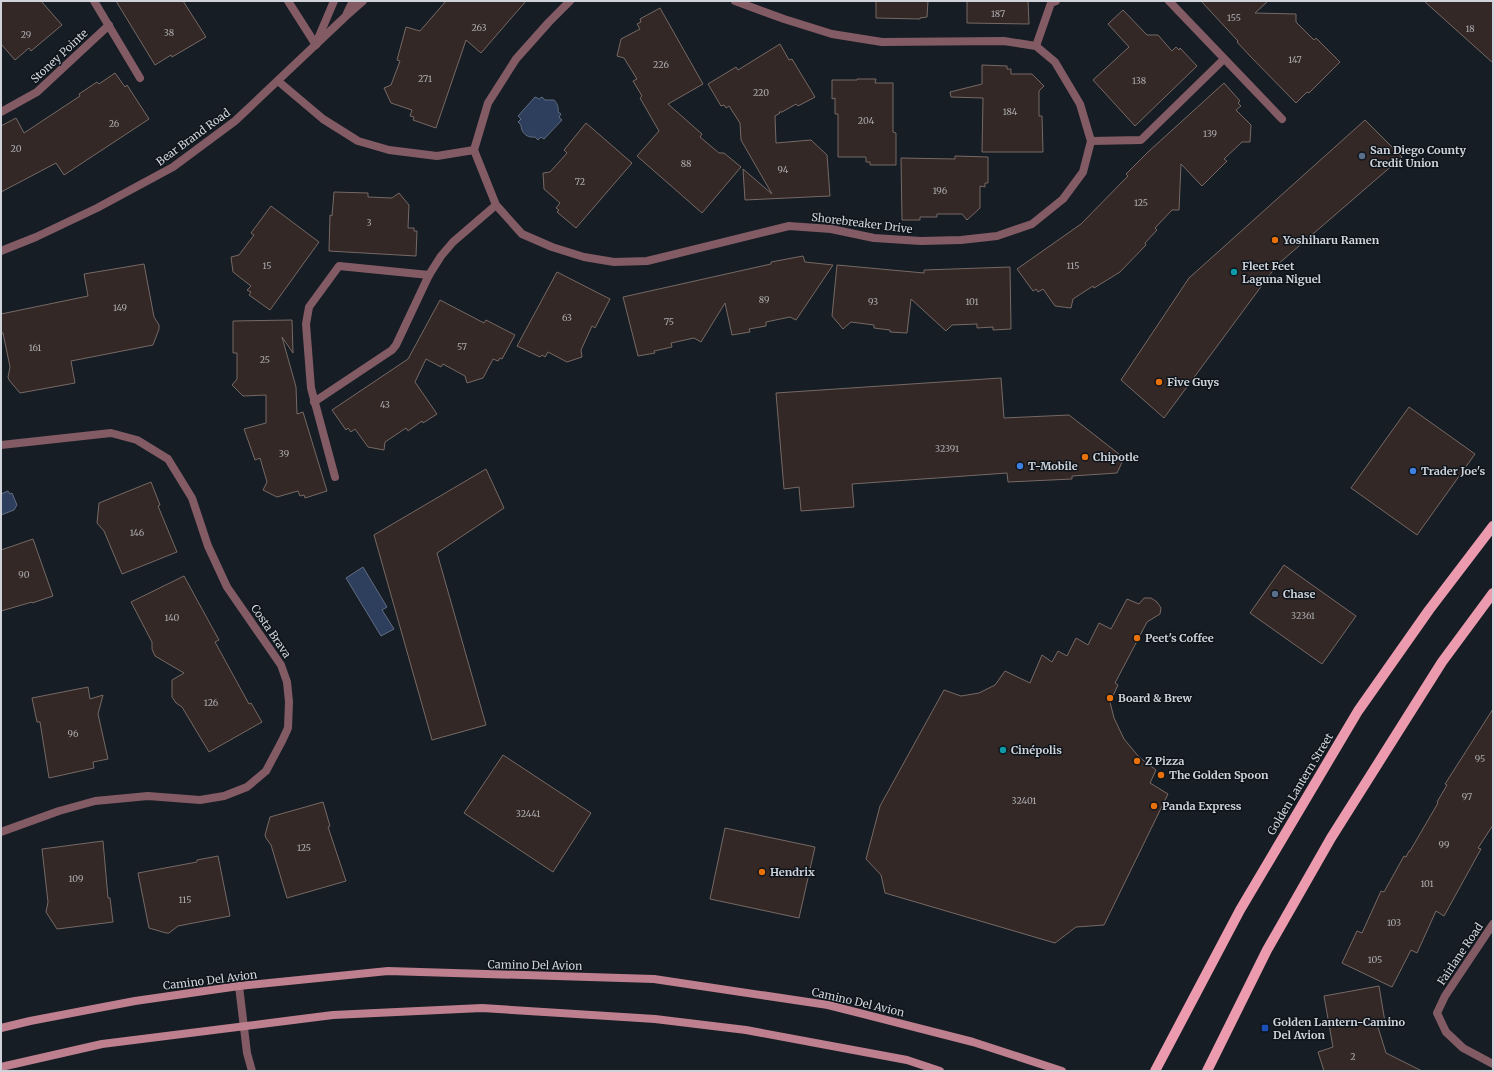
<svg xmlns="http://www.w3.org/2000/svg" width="1494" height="1072" font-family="Merriweather,serif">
	<rect width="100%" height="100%" fill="#171d24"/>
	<g fill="#2e3f5d" stroke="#5f6c82">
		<path d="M535,97L539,99L542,97L545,100H554C557,103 559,107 558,112L561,114L559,117L562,120L544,139L541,137L538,140L535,137C527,138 521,133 521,125L518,122L521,119L518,116Z"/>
		<path d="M8,491L10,494L12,493L17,505L14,510L1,515V494Z"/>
		<path d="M363,567L387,607L382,610L394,629L381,636L346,578Z"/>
	</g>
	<g fill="#332825" stroke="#766965">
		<path d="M1,1H41L62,25L31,51L29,48L15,60L1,44Z"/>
		<path d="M116,1H183L206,37L172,57L171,55L155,65Z"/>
		<path d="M446,1H526L481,53L466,40L436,128L413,120L414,117L410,116L412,110L391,103L384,88L391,85L400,61L397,60L406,27L420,31Z"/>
		<path d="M876,1H928L927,17L920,18V19L876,18Z"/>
		<path d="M967,1H1028L1029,24L967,23Z"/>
		<path d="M1201,1H1268L1255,13L1296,14V22L1314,40L1316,38L1340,62L1309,93L1307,92L1296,103L1250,56L1237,42L1238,41Z"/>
		<path d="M1424,1H1493V63Z"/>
		<path d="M660,8L703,84L668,104L702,134L700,137L719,153H724L741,167L702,213L637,156L659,131L640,98L642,96L633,81L637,79L624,58L617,56L621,39L640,29L637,24L641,22L640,19Z"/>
		<path d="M1123,10L1147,35H1158L1172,51L1176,47L1179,50L1180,48L1197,66L1135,126L1093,80L1129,47L1108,24Z"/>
		<path d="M780,44L789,60L792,59L815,97L798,106L796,104L782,112H779L780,113L775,116L776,143L811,140L827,155L830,196L745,200L743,169L772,194L741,140L740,123L729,106L726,108L724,105L721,106L708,84L736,67L738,70Z"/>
		<path d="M982,65L1007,66V69H1011V74H1032L1044,86L1039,91V116H1042L1043,152H982L983,98L951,97L950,92L982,84Z"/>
		<path d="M115,73L125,87L127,85L149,119L64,175L56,163L1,192V126L16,118L24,133L80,96L79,94L97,82L99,84Z"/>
		<path d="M857,79H876L875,83H893V132L896,133V165H870V162H866V157H838V114H835V98L832,99V80H857Z"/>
		<path d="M1224,83L1240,101L1238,103L1241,106L1236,110L1251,125L1250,142H1242L1224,159L1227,161L1202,186L1181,164L1179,210H1172L1155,228L1157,230L1145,243L1146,245L1120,272L1094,288L1093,286L1073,299L1071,308L1055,306L1043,289L1038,292L1036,289L1033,291L1017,269L1081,224L1128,176L1126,174L1148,152Z"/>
		<path d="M1365,120L1402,157L1277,265L1164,418L1121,380L1189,278Z"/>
		<path d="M586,123L632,163L576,228L557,212L559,210L556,208L560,203L544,189L543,173L550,172L567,153L564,150Z"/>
		<path d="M955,156L988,157V183H985V187L980,186V208L967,220L962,214H937V217H920V220H902L901,158L955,159Z"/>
		<path d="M334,192L368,193V197L392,198L399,193L409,205L408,228H414V231H417L416,256L329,251L330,215L332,216Z"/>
		<path d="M271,206L319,242L270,310L249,295L251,292L247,290L251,286L233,272L231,257L239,255L254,235L251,233Z"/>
		<path d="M803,256L805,262L833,265L796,320L790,317L766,322V326L749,329L750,332L732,335L725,303L701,342L694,338L671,343L672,347L654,351L655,353L638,356L623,297L771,264V262Z"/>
		<path d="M144,264L154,317L159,325V329L153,345L71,361L75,383L20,393L9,380L8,377L10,367L3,333H1V314L88,296L84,274Z"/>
		<path d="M837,265L924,273V270L1010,267L1011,329L993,330V327L977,328V324L952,325L946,331L911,299L907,333L890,332V330L874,328V325L851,322L843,329L832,316Z"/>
		<path d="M557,272L610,299L595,328L592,326L581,350L582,357L567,362L548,352L545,357L542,355L540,357L517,346Z"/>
		<path d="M440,300L484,323L486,320L515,335L502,359L500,358L498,361L493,359L483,378L467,383L465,376L443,364L441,367L426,359L415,382L437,414L423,423L422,421L408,431L406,428L385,442L384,450L368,447L355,429L351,432L348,428L346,430L332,410L408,359Z"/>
		<path d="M292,320L293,353L282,337L296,387L297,414L303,412L327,491L305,498L304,495L300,496L298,491L277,497L263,490L267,482L260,458L255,460L244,429L266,423V395L243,396L232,385L237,379V353H233V321Z"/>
		<path d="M1001,378L1004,418L1069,415L1124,458L1117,473L1072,476V479L1008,482L1007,473L852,484L854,507L801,511L799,487L784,489L776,393Z"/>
		<path d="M1409,407L1475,454L1417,535L1351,488Z"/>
		<path d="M486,469L504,508L437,553L486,725L432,740L374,535Z"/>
		<path d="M151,482L160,505L158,506L177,552L122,574L104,531L97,523L99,503Z"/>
		<path d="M33,539L53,596L32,603V602L1,611V550Z"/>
		<path d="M1284,565L1356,616L1322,664L1250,613Z"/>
		<path d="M184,576L219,640L215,642L249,704L251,703L262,722L209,752L182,707L176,703L172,697V680L184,673L155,656L152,649V642L131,602Z"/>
		<path d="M1144,598H1151L1157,602L1161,608L1160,614L1147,622L1115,683L1118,685L1110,702L1114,718L1124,739L1139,757L1156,770L1150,783L1168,794L1104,925L1076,927L1055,943L885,893L881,875L866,859L880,806L944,690L961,696L979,693L995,685L1005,671L1030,683L1042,655L1052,662L1058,651L1067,656L1076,638L1088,645L1099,623L1111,629L1127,599L1139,604Z"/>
		<path d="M88,687L90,699L103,695L98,714L108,759L93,762L94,768L49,778L40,722H37L32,698Z"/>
		<path d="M1493,709V825L1478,848L1481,849L1444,916L1436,911L1417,953L1411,950L1392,987L1342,963L1357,931L1362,933L1381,891L1384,892L1404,856L1406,857L1409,851H1410L1438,803L1437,802L1447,785L1445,784Z"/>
		<path d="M503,755L591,813L553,872L464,813Z"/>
		<path d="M323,802L330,826L328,827L346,881L287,898L271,845L266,838L265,835L270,817Z"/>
		<path d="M725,828L815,847L799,918L710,899Z"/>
		<path d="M103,841L108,898H110L113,922L57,929L46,912L48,902L42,849Z"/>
		<path d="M218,856L230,916L178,926L169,933H166L149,928L138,873L197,862V860Z"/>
		<path d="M1379,986L1385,1022L1377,1024L1386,1053L1422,1071H1324L1318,1052L1333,1047L1324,996Z"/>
	</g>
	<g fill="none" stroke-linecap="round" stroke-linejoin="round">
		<g stroke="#835b65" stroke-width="8">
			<path d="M94,1L140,78"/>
			<path d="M288,1L316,45"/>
			<path d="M570,1L549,22L516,59L488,103L474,150L496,205L522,234L552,247L584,257L614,262L647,261L789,226L831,229L874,238L921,241L961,240L997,236L1032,224L1063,199L1083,172L1091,141L1080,104L1055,62L1036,46L1004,41L882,42L832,34L784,19L735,1"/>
			<path d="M1169,1L1282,119"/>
			<path d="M1036,46L1051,3L1056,1"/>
			<path d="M278,81L323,119L358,141L389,150L437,156L474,150"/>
			<path d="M1,112L37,92L109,25"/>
			<path d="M1091,141L1141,140L1224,59"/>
			<path d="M314,402L392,350L396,345L429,275L441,256L453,242L496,205"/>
			<path d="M1,445L111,433L137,440L168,459L192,498L208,546L227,587L281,665L287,682L289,702L288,728L282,741L266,771L247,787L224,796L200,800L148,796L95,801L59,811L1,832"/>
			<path d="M335,477L311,388L306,324L309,307L339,266L429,275"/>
			<path d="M1493,924L1445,996L1437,1013L1446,1032L1463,1048L1493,1064"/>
			<path d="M239,986L247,1053L252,1071"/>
		</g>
		<g stroke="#835b65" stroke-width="8">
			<path d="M347,13L353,1"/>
			<path d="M317,41L334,1"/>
			<path d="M1,251L36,237L97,208L173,167L235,121L346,16L363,1"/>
		</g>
		<g stroke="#be7f8e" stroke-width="8">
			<path d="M1,1028L30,1021L135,1001L239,986L388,971L654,979L828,1005L973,1042L1062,1071"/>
			<path d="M1,1067L102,1044L333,1015L482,1008L655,1019L746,1030L907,1060L940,1071"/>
		</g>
		<g stroke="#ec9bae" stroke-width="10">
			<path d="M1155,1071L1240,910L1358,711L1429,610L1493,526"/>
			<path d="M1207,1071L1267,950L1331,838L1442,662L1493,593"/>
		</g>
	</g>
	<g fill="#5c6f8a" stroke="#0e141b" stroke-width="1.5">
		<circle cx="1362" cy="156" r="4"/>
		<circle cx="1275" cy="594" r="4"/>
	</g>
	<g fill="#e8710a" stroke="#0e141b" stroke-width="1.5">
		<circle cx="1275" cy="240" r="4"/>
		<circle cx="1159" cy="382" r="4"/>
		<circle cx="1085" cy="457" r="4"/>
		<circle cx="1137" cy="638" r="4"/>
		<circle cx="1110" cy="698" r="4"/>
		<circle cx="1137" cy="761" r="4"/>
		<circle cx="1161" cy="775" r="4"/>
		<circle cx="1154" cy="806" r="4"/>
		<circle cx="762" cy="872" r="4"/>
	</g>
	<g fill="#0f9aa8" stroke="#0e141b" stroke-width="1.5">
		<circle cx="1234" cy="272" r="4"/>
		<circle cx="1003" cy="750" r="4"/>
	</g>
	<g fill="#3f7fe0" stroke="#0e141b" stroke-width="1.5">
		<circle cx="1020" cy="466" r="4"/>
		<circle cx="1413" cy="471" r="4"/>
	</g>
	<rect fill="#1a4fb4" stroke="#0e141b" stroke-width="1.5" x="1261" y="1024" width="8" height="8" rx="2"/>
	<g text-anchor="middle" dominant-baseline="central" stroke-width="3" stroke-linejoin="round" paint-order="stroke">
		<g font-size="9" fill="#a9a9ad">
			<text x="998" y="13">187</text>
			<text x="1234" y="17">155</text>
			<text x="479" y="27">263</text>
			<text x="1470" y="28">18</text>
			<text x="169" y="32">38</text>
			<text x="26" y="34">29</text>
			<text x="1295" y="59">147</text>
			<text x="661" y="64">226</text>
			<text x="425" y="78">271</text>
			<text x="1139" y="80">138</text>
			<text x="761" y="92">220</text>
			<text x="1010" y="111">184</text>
			<text x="866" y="120">204</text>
			<text x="114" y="123">26</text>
			<text x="1210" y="133">139</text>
			<text x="16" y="148">20</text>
			<text x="686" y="163">88</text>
			<text x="783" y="169">94</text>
			<text x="580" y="181">72</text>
			<text x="940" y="190">196</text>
			<text x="1141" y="202">125</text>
			<text x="369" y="222">3</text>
			<text x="267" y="265">15</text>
			<text x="1073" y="265">115</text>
			<text x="764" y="299">89</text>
			<text x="873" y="301">93</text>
			<text x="972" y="301">101</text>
			<text x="120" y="307">149</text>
			<text x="567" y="317">63</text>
			<text x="669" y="321">75</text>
			<text x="462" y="346">57</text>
			<text x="35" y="347">161</text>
			<text x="265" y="359">25</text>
			<text x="385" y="404">43</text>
			<text x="947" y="448">32391</text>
			<text x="284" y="453">39</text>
			<text x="137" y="532">146</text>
			<text x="24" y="574">90</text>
			<text x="1303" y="615">32361</text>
			<text x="172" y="617">140</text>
			<text x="211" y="702">126</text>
			<text x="73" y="733">96</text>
			<text x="1480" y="758">95</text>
			<text x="1467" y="796">97</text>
			<text x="1024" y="800">32401</text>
			<text x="528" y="813">32441</text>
			<text x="1444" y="844">99</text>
			<text x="304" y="847">125</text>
			<text x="76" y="878">109</text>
			<text x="1427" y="883">101</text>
			<text x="185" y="899">115</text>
			<text x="1394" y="922">103</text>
			<text x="1375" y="959">105</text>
			<text x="1353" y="1056">2</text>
		</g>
		<g font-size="11" fill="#d0d4da" stroke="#0e141b">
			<text transform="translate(59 56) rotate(-43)">Stoney Pointe</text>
			<text transform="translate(193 137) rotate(-36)">Bear Brand Road</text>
			<text transform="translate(862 223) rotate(7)">Shorebreaker Drive</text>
			<text transform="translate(271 631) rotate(56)">Costa Brava</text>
			<text transform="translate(1300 784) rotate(-59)">Golden Lantern Street</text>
			<text transform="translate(1460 954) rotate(-56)">Fairlane Road</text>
			<text transform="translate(535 965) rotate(1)">Camino Del Avion</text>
			<text transform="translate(210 980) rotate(-7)">Camino Del Avion</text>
			<text transform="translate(858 1002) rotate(13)">Camino Del Avion</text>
		</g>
		<g font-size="11" font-weight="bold" fill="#d0d4da" stroke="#0e141b" text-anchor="start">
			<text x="1370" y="150">San Diego County<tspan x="1370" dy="13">Credit Union</tspan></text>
			<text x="1283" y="240">Yoshiharu Ramen</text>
			<text x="1242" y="266">Fleet Feet<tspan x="1242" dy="13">Laguna Niguel</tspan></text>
			<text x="1167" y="382">Five Guys</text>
			<text x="1093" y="457">Chipotle</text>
			<text x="1028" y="466">T-Mobile</text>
			<text x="1421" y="471">Trader Joe's</text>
			<text x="1283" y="594">Chase</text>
			<text x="1145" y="638">Peet's Coffee</text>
			<text x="1118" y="698">Board &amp; Brew</text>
			<text x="1011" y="750">Cinépolis</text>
			<text x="1145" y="761">Z Pizza</text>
			<text x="1169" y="775">The Golden Spoon</text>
			<text x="1162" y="806">Panda Express</text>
			<text x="770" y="872">Hendrix</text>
			<text x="1273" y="1022">Golden Lantern-Camino<tspan x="1273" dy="13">Del Avion</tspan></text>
		</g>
	</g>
	<rect width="1494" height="1072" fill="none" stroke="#d0d4da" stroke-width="4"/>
</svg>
